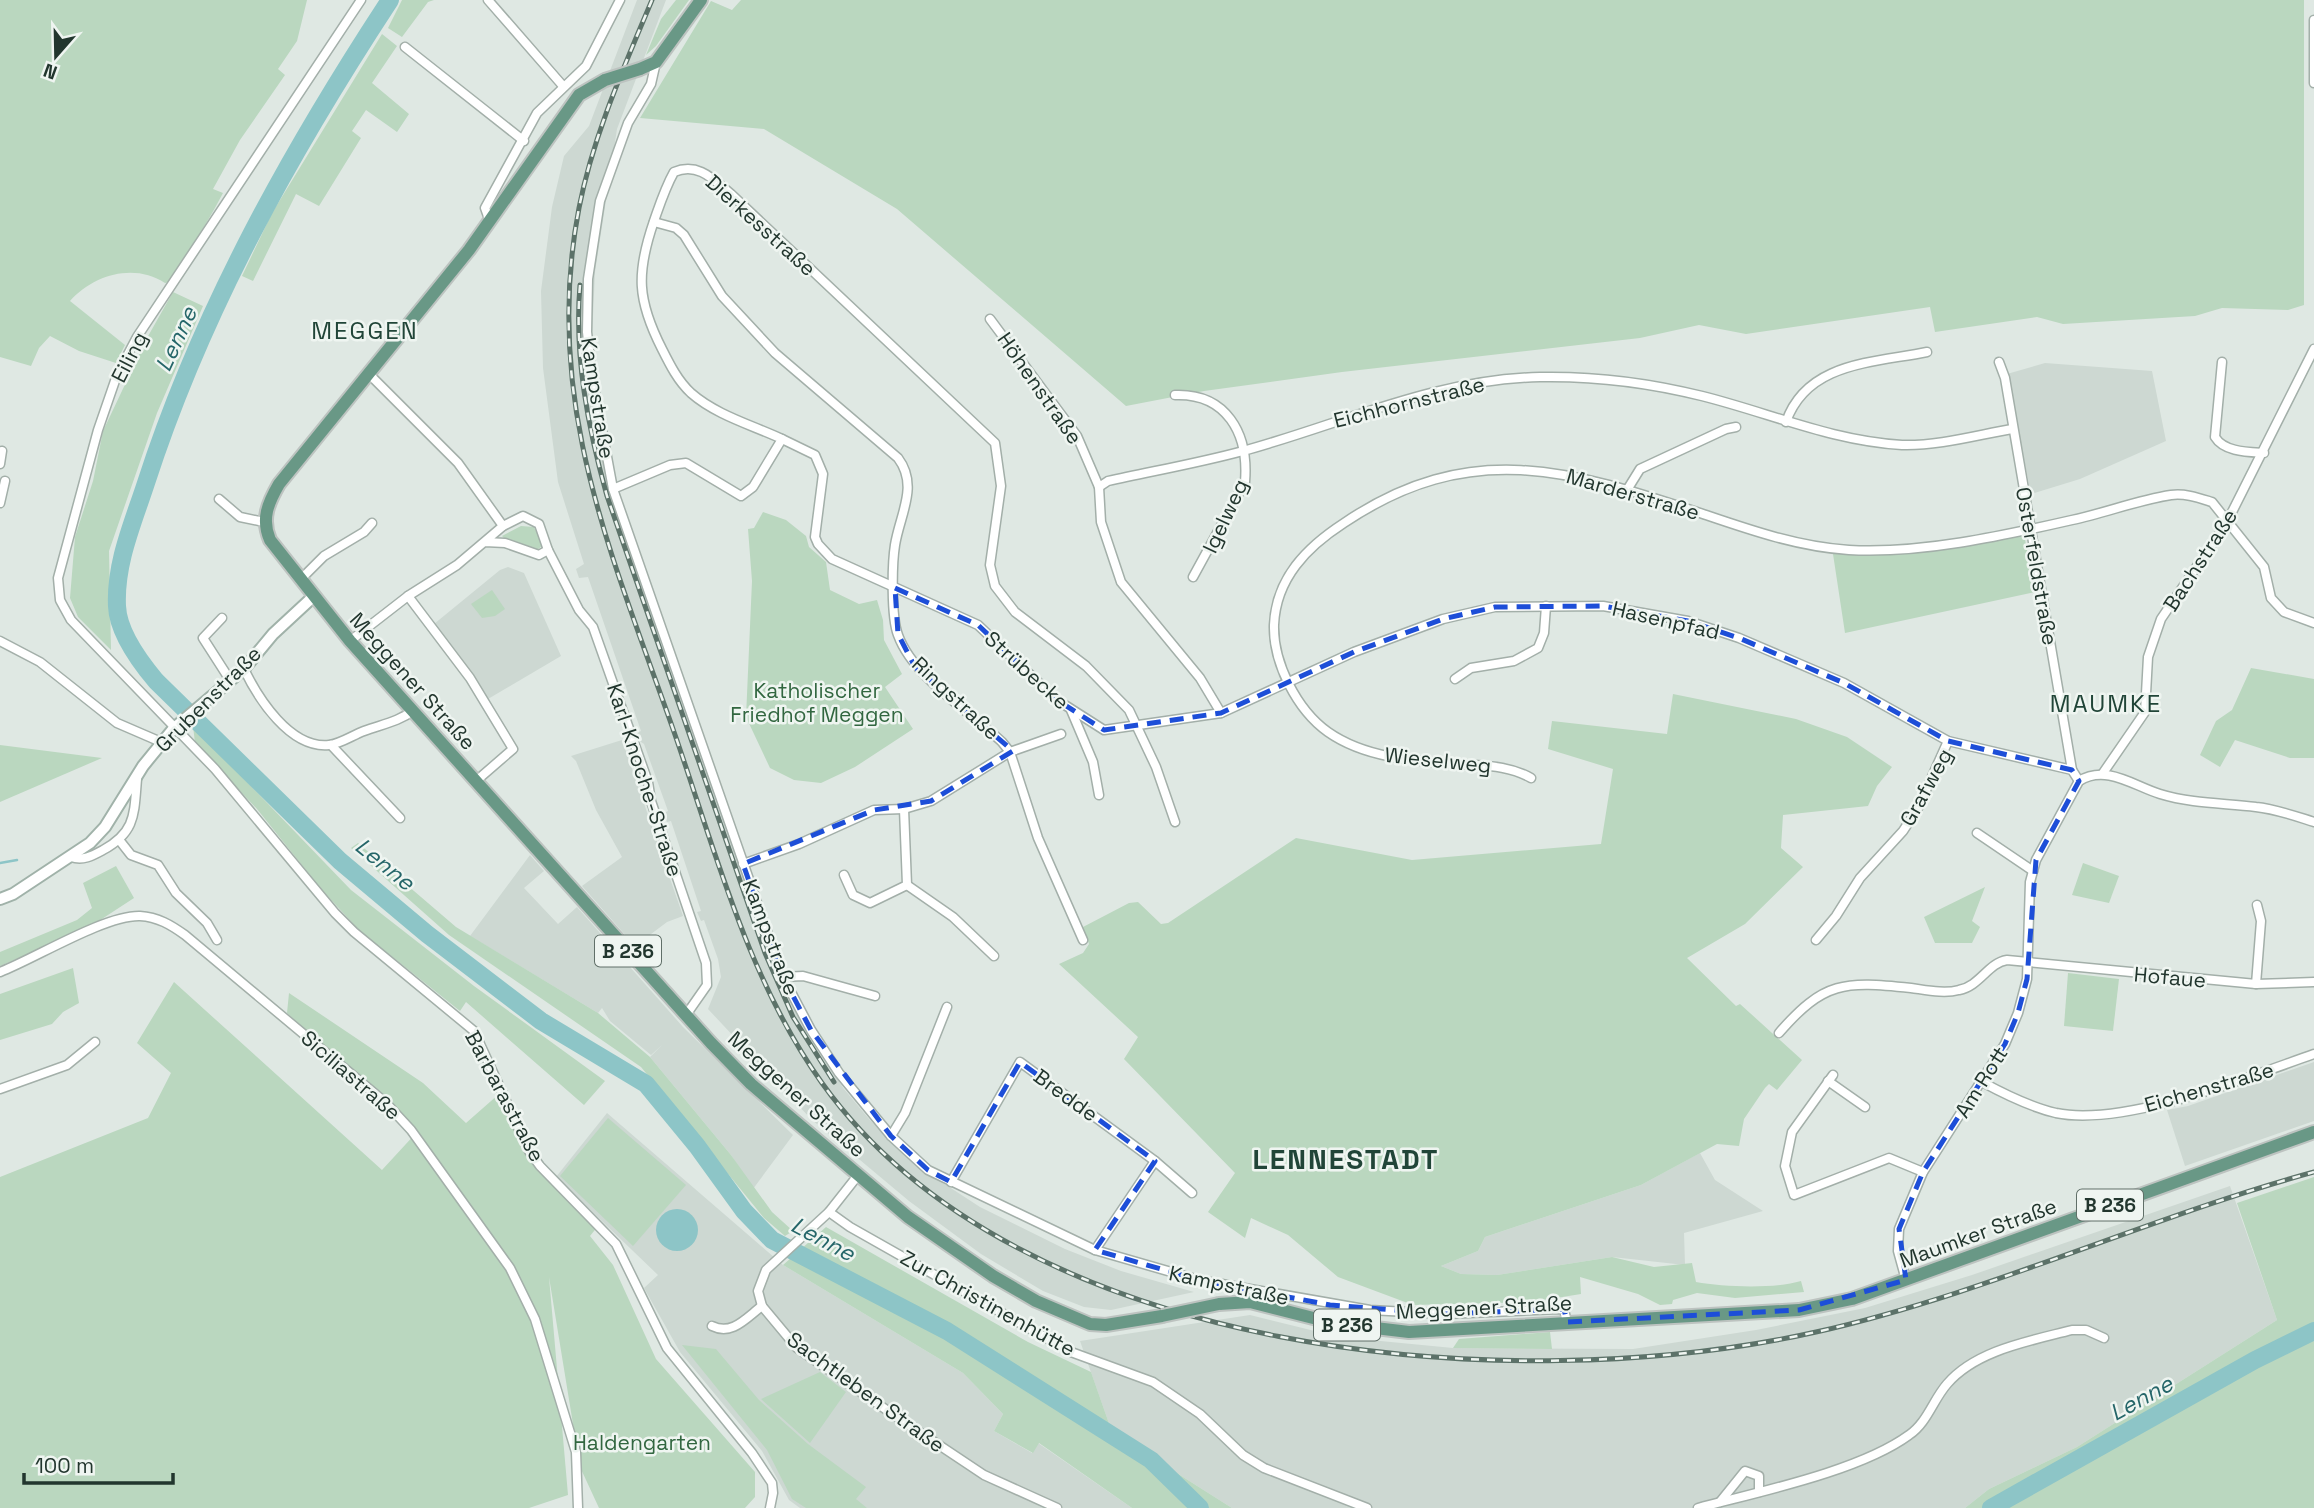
<svg xmlns="http://www.w3.org/2000/svg" width="2314" height="1508" font-family="'Space Grotesk',sans-serif">
	<rect width="100%" height="100%" fill="#dfe8e3"/>
	<g fill="#cdd8d2">
		<path d="M637,0H666L617,129L595,272L592,338L601,406L617,491L775,967L819,1052L844,1089L869,1119L917,1166L980,1207L1065,1249L1121,1271L1194,1292L1111,1310L1084,1307L1043,1291L981,1254L909,1201L811,1119L708,1009L721,977L718,959L704,920L701,921L697,912L701,911L671,821L667,822L664,813L668,811L644,744L638,740L636,733L641,731L588,577L579,578L576,569L584,564L558,482L543,368L541,291L552,207L564,156L589,126Z"/>
		<path d="M2045,363L2152,371L2166,441L2080,479L2031,494L2007,374Z"/>
		<path d="M508,567L524,573L561,656L488,699L434,624L500,570Z"/>
		<path d="M622,740L683,916L667,922L635,946L582,886L622,857L596,810L576,761L571,756Z"/>
		<path d="M530,855L544,871L524,888L558,924L577,907L683,1027L793,1135L753,1189L731,1155L650,1057L662,1045L651,1055L610,1021L602,1008L598,1013L470,936Z"/>
		<path d="M2314,1062V1121L2185,1166L2167,1110L2188,1106Z"/>
		<path d="M607,1113L783,1265L963,1373L1003,1414L994,1431L1032,1453L1038,1443L1132,1508H800L789,1500L762,1451L680,1352L644,1288L658,1275L556,1177Z"/>
		<path d="M1700,1153L1715,1180L1763,1211L1684,1233L1685,1265L1612,1257L1497,1275L1461,1274L1441,1266L1478,1251L1485,1237L1641,1185Z"/>
		<path d="M2230,1186L2277,1320L2077,1447L1989,1489L1965,1508H1232L1112,1432L1080,1341L1250,1315L1339,1337L1453,1348L1633,1349L1756,1330L1865,1308L1972,1275Z"/>
	</g>
	<g fill="#bad7bf">
		<path d="M0,0H307L297,41L278,69L285,75L240,140L213,189L223,193C207,224 188,252 170,282L165,283C135,263 94,274 70,301L125,345L116,363L79,351L50,336L39,348L31,366L0,357Z"/>
		<path d="M402,0H434L428,2L402,37L388,28Z"/>
		<path d="M676,0H689L656,46L646,55L661,19Z"/>
		<path d="M741,0H2304V305L2288,310L2222,308L2195,316L2063,324L2037,317L1935,332L1930,307L1746,334L1699,325L1640,338L1342,372L1204,391L1126,406L897,209L764,129L640,118L711,1L732,10Z"/>
		<path d="M382,34L397,46L372,83L409,114L397,132L366,110L352,131L361,138L319,206L296,194L253,281L242,276L272,213Z"/>
		<path d="M173,292L203,306L157,413L109,551L111,650L78,617L70,598L75,537L93,481L103,431L147,338Z"/>
		<path d="M763,512L786,520L806,536L809,547L826,562L830,590L859,604L877,600L883,620L884,640L902,674L885,687L913,729L855,767L821,783L794,780L770,768L746,717L752,581L748,529L754,528Z"/>
		<path d="M521,526L534,527L543,545L535,552L507,541L502,536Z"/>
		<path d="M2024,534L2035,592L1845,633L1833,554L1889,555Z"/>
		<path d="M492,590L505,609L495,616L482,618L471,604Z"/>
		<path d="M2251,668L2314,679V758H2290L2235,740L2220,767L2200,755L2216,721L2232,710Z"/>
		<path d="M1673,694L1796,719L1847,737L1892,767L1877,786L1868,806L1783,815L1781,848L1803,867L1745,924L1687,958L1736,1006L1740,1004L1802,1060L1777,1090L1769,1084L1765,1088L1744,1119L1739,1146L1717,1144L1641,1185L1485,1237L1478,1251L1441,1266L1461,1274L1497,1275L1612,1257L1654,1267L1692,1263L1696,1282C1724,1287 1774,1289 1801,1281L1804,1292L1735,1298L1697,1293L1673,1300L1672,1304L1660,1305L1638,1294L1580,1277L1581,1294L1531,1302L1413,1305L1338,1277L1288,1235L1251,1218L1245,1238L1208,1212L1235,1173L1124,1059L1138,1037L1059,964L1083,953L1089,944L1083,927L1129,903L1138,902L1161,924L1168,923L1296,838L1412,860L1601,844L1613,769L1548,749L1552,721L1667,734Z"/>
		<path d="M193,726L351,890L474,986L605,1081L584,1105L466,1002L460,1011L360,931L321,889L257,809L195,743Z"/>
		<path d="M0,745L102,758L0,802Z"/>
		<path d="M358,843L456,927L598,1013L650,1057L731,1155L772,1212L793,1231L785,1236L764,1218L641,1067L449,935L351,848Z"/>
		<path d="M2083,863L2119,876L2109,903L2072,895Z"/>
		<path d="M116,866L134,898L88,928L0,966V952L77,920L92,908L83,883Z"/>
		<path d="M1985,887L1972,921L1980,927L1972,943H1935L1924,917Z"/>
		<path d="M73,968L79,1003L63,1012L52,1024L0,1040V994Z"/>
		<path d="M2068,973L2119,979L2113,1031L2064,1026Z"/>
		<path d="M174,982L382,1170L417,1132L287,1013L289,993L423,1083L466,1123L499,1094L525,1153L598,1226L590,1236L613,1265L656,1359L755,1472V1497L745,1508H599L580,1467L549,1277L568,1495L529,1508H0V1177L148,1118L171,1073L137,1043Z"/>
		<path d="M608,1118L686,1185L633,1246L560,1176Z"/>
		<path d="M2314,1177V1508H1965L1989,1489L2077,1447L2277,1320L2237,1203Z"/>
		<path d="M826,1227L1028,1342L1091,1372L1112,1432L1232,1508H1132L1039,1443L1033,1453L994,1431L1003,1414L963,1373L783,1265Z"/>
		<path d="M1550,1332L1552,1349L1453,1348L1459,1339Z"/>
		<path d="M682,1345L716,1349L759,1400L808,1444L866,1487L856,1499L867,1508H806L792,1499L767,1450Z"/>
		<path d="M820,1372L846,1392L810,1443L761,1399Z"/>
	</g>
	<circle fill="#8dc5c7" cx="677" cy="1230" r="21"/>
	<g fill="none" stroke-linecap="round" stroke-linejoin="round">
		<path stroke="#8dc5c7" stroke-width="2.5" d="M0,863L17,860"/>
		<g stroke="#8dc5c7" stroke-width="18">
			<path d="M390,0C291,151 202,310 146,483C133,523 115,563 117,606C118,632 140,662 156,681L340,861L427,934L541,1021L646,1084L697,1146L744,1211L772,1240L947,1331L1151,1460L1200,1508"/>
			<path d="M1991,1508L2255,1360L2314,1331"/>
		</g>
		<g stroke="#a3afa9" stroke-width="11">
			<g id="minor">
				<path d="M361,0L137,337L117,375L98,430L58,578L60,600L71,620L215,769L335,913L354,932L474,1031L529,1151L540,1166L616,1244L667,1348L752,1453L772,1483L773,1493L770,1508"/>
				<path d="M488,0L563,86"/>
				<path d="M2314,20V83"/>
				<path d="M405,47L524,141"/>
				<path d="M656,62L651,84L628,123L600,201L588,279L587,332L592,376L613,489L783,977L811,1030L839,1073L891,1136L928,1170L1095,1250L1199,1280L1370,1310L1446,1314L1559,1309L1564,1310L1567,1322"/>
				<path d="M490,222L485,208L537,113L586,66L620,0"/>
				<path d="M654,222L676,228L684,235L722,296L775,353L898,458C919,486 900,514 895,545C892,564 891,617 898,635C913,677 970,712 1002,742L1010,752L1038,838L1083,940"/>
				<path d="M990,319L1077,436L1099,487L1101,522L1121,582L1200,678L1221,713"/>
				<path d="M1999,362L2005,378L2072,770"/>
				<path d="M2222,362L2215,437C2224,452 2248,452 2264,453"/>
				<path d="M368,373L458,463L503,526"/>
				<path d="M1175,395C1226,393 1249,433 1245,482L1193,577"/>
				<path d="M1786,422C1807,362 1873,363 1927,352"/>
				<path d="M782,439L815,455L823,474L815,537L818,544L832,559L978,625L1057,700L1104,730L1221,713L1354,652L1443,619L1495,607L1603,606L1688,621L1739,638L1844,683L1948,741L2072,770L2079,781"/>
				<path d="M0,464L2,451"/>
				<path d="M1099,487L1108,481C1153,471 1199,463 1243,451C1342,424 1435,379 1540,377C1593,376 1650,383 1702,396C1770,413 1832,441 1902,445C1939,446 1977,435 2012,429"/>
				<path d="M613,489L670,465L686,463L741,496L753,487L782,439C752,425 716,415 691,393C678,381 670,365 662,349C637,300 636,273 654,221C660,204 665,188 674,172C698,162 713,179 731,194L995,443L1001,486L990,565L995,586L1015,612L1086,666L1129,710L1156,767L1175,822"/>
				<path d="M1627,490L1640,469L1726,429L1736,427"/>
				<path d="M219,499L240,517L264,522"/>
				<path d="M0,503L5,481"/>
				<path d="M548,550L579,610L593,627L648,782L651,801L706,963L707,985L686,1015"/>
				<path d="M300,580L324,556L364,532L372,523"/>
				<path d="M408,596L470,678L513,749L476,781"/>
				<path d="M222,618L203,638L230,680"/>
				<path d="M0,641L40,662L117,723L161,742"/>
				<path d="M350,641L408,596L457,565L503,526L523,516L539,524L548,550L539,555L505,543L485,542"/>
				<path d="M244,669C258,698 290,749 329,745C340,744 353,735 364,731C383,724 398,722 414,710"/>
				<path d="M1455,679L1471,668L1514,661L1538,648L1544,633L1546,606"/>
				<path d="M1071,710L1093,762L1099,795"/>
				<path d="M331,745L400,818"/>
				<path d="M2103,773L2145,712L2148,657L2161,619L2227,522L2314,349"/>
				<path d="M1531,778C1508,765 1485,766 1459,764C1414,761 1365,758 1328,732C1297,710 1273,663 1274,625C1276,578 1307,547 1344,523C1470,438 1570,470 1703,514C1750,530 1799,547 1849,550C1920,554 2002,536 2072,520C2105,513 2138,500 2171,495C2185,493 2199,498 2212,502L2264,567L2271,598L2284,612L2314,623"/>
				<path d="M1977,833L2033,871"/>
				<path d="M120,841L131,855L158,865L176,893L207,923L217,940"/>
				<path d="M71,857C83,861 92,856 103,850C136,832 134,814 137,779"/>
				<path d="M743,864L799,844L874,810L904,809L931,801L1010,752L1061,734"/>
				<path d="M844,875L853,895L870,903L907,885L904,809"/>
				<path d="M907,885L953,917L994,956"/>
				<path d="M1816,940L1836,916L1860,878L1903,831L1918,808L1948,741"/>
				<path d="M0,972C36,958 105,915 140,916C158,917 171,925 185,935L386,1103L411,1130L510,1268L535,1319L576,1452L578,1508"/>
				<path d="M783,977L803,976L875,996"/>
				<path d="M2256,984L2261,921L2257,905"/>
				<path d="M1779,1033C1824,981 1844,981 1911,988C1926,990 1944,994 1959,990C1980,986 1988,963 2007,960L2256,984L2314,982"/>
				<path d="M1833,1075L1792,1132L1785,1166L1794,1195L1889,1158L1923,1172"/>
				<path d="M1828,1081L1865,1107"/>
				<path d="M1982,1082C2006,1095 2030,1107 2056,1113C2125,1127 2248,1077 2314,1054"/>
				<path d="M0,1089L67,1065L95,1042"/>
				<path d="M891,1136L905,1113L947,1007"/>
				<path d="M859,1174L829,1212L766,1270L758,1291L762,1306L797,1348L891,1413L984,1475L1057,1508"/>
				<path d="M951,1182L1020,1062L1155,1161L1192,1193"/>
				<path d="M829,1212L850,1227L1071,1352L1153,1382L1200,1414L1243,1455L1264,1468L1367,1508"/>
				<path d="M1095,1250L1155,1161"/>
				<path d="M1906,1280L1898,1251L1899,1229L1923,1172L2005,1044L2018,1013L2027,979L2030,882L2036,860L2079,781C2106,764 2134,786 2160,794C2193,804 2224,803 2256,807C2276,809 2295,816 2314,822"/>
				<path d="M712,1326C732,1336 746,1318 762,1306"/>
				<path d="M1720,1502L1745,1471L1759,1476V1492"/>
				<path d="M1698,1508C1758,1492 1860,1471 1909,1435C1927,1423 1933,1400 1947,1384C1976,1350 2030,1341 2072,1330H2086L2104,1338"/>
			</g>
		</g>
		<g stroke="#a0b2a9" stroke-width="14">
			<path id="secondary" d="M0,899L13,894L90,843L105,827L143,766L174,728L244,669L273,634L314,596"/>
		</g>
		<g stroke="#bdc3c0" stroke-width="16">
			<g id="primary">
				<path d="M640,69L656,62L701,0"/>
				<path d="M605,80L579,95L469,250L279,484C268,503 261,519 270,540L350,641L711,1043L751,1084L908,1217L993,1276L1036,1301L1090,1324L1106,1325L1162,1316"/>
				<path d="M1219,1304L1250,1302L1333,1323L1409,1332L1799,1310L1852,1299L2314,1132"/>
			</g>
		</g>
		<use href="#minor" stroke="#fff" stroke-width="8"/>
		<use href="#secondary" stroke="#fff" stroke-width="10"/>
		<use href="#primary" stroke="#699886" stroke-width="12"/>
		<g stroke="#5c7269" stroke-width="5">
			<g id="rail">
				<path d="M652,0C624,67 593,136 579,208C542,399 611,553 673,729C715,849 747,978 822,1083C1019,1359 1512,1400 1816,1332C1986,1294 2146,1218 2314,1172"/>
				<path d="M580,285C574,356 588,428 607,496L765,953L793,1017L834,1082"/>
			</g>
		</g>
		<use href="#rail" stroke="#eff5f1" stroke-width="2.5" stroke-dasharray="8" stroke-linecap="butt"/>
		<g stroke="#bdc3c0" stroke-width="16" stroke-linecap="butt">
			<g id="primary-bridge">
				<path d="M605,80L640,69"/>
				<path d="M1162,1316L1219,1304"/>
			</g>
		</g>
		<use href="#primary-bridge" stroke="#699886" stroke-width="12"/>
	</g>
	<path fill="none" stroke="#1d4ed8" stroke-width="5" stroke-dasharray="14 9" stroke-linejoin="round" d="M895,588L978,625L1057,700L1104,730L1221,713L1354,652L1443,619L1495,607L1603,606L1688,621L1739,638L1844,683L1948,741L2072,770L2079,781L2036,860L2027,979L2018,1013L2005,1044L1923,1172L1899,1229L1906,1280L1799,1310L1567,1322L1564,1309L1446,1314L1330,1305L1199,1280L1095,1250L1155,1161L1020,1062L951,1182L928,1170L891,1136L811,1030L783,977L743,864L874,810L931,801L1013,751L915,667L898,634Z"/>
	<g text-anchor="middle" dominant-baseline="central" stroke-width="5" stroke-linejoin="round" paint-order="stroke">
		<g fill="#eff5f1" stroke="#606f68" stroke-width="2">
			<rect x="595" y="935.5" width="66" height="31" rx="5"/>
			<rect x="2077" y="1189.5" width="66" height="31" rx="5"/>
			<rect x="1314" y="1309.5" width="66" height="31" rx="5"/>
		</g>
		<g font-size="19" font-weight="bold" fill="#22362e">
			<text x="628" y="951">B 236</text>
			<text x="2110" y="1205">B 236</text>
			<text x="1347" y="1325">B 236</text>
		</g>
		<g font-size="21" fill="#22362e" stroke="#eff5f1">
			<text transform="translate(761 225) rotate(42)">Dierkesstraße</text>
			<text transform="translate(129 357) rotate(-63)">Eiling</text>
			<text transform="translate(1040 388) rotate(55)">Höhenstraße</text>
			<text transform="translate(598 398) rotate(81)">Kampstraße</text>
			<text transform="translate(1409 402) rotate(-14)">Eichhornstraße</text>
			<text transform="translate(1633 494) rotate(16)">Marderstraße</text>
			<text transform="translate(1225 516) rotate(-65)">Igelweg</text>
			<text transform="translate(2200 560) rotate(-57)">Bachstraße</text>
			<text transform="translate(2037 566) rotate(80)">Osterfeldstraße</text>
			<text transform="translate(1666 620) rotate(13)">Hasenpfad</text>
			<text transform="translate(1027 670) rotate(42)">Strübecke</text>
			<text transform="translate(413 681) rotate(48)">Meggener Straße</text>
			<text transform="translate(956 698) rotate(43)">Ringstraße</text>
			<text transform="translate(208 699) rotate(-45)">Grubenstraße</text>
			<text transform="translate(1438 760) rotate(6)">Wieselweg</text>
			<text transform="translate(645 780) rotate(72)">Karl-Knoche-Straße</text>
			<text transform="translate(1926 787) rotate(-61)">Grafweg</text>
			<text transform="translate(771 937) rotate(69)">Kampstraße</text>
			<text transform="translate(2170 977) rotate(5)">Hofaue</text>
			<text transform="translate(351 1075) rotate(41)">Siciliastraße</text>
			<text transform="translate(1981 1082) rotate(-58)">Am Rott</text>
			<text transform="translate(2209 1087) rotate(-16)">Eichenstraße</text>
			<text transform="translate(797 1094) rotate(42)">Meggener Straße</text>
			<text transform="translate(1066 1095) rotate(36)">Bredde</text>
			<text transform="translate(505 1096) rotate(62)">Barbarastraße</text>
			<text transform="translate(1978 1233) rotate(-20)">Maumker Straße</text>
			<text transform="translate(1229 1285) rotate(12)">Kampstraße</text>
			<text transform="translate(988 1303) rotate(29)">Zur Christinenhütte</text>
			<text transform="translate(1484 1307) rotate(-3)">Meggener Straße</text>
			<text transform="translate(866 1392) rotate(36)">Sachtleben Straße</text>
		</g>
		<g font-size="21" fill="#326740" stroke="#eff5f1">
			<text x="817" y="690">Katholischer<tspan x="817" dy="24">Friedhof Meggen</tspan></text>
			<text x="642" y="1442">Haldengarten</text>
		</g>
		<g font-size="23" font-style="italic" fill="#256669" stroke="#eff5f1">
			<text transform="translate(176 339) rotate(-65)">Lenne</text>
			<text transform="translate(385 864) rotate(39)">Lenne</text>
			<text transform="translate(823 1239) rotate(28)">Lenne</text>
			<text transform="translate(2141 1398) rotate(-29)">Lenne</text>
		</g>
		<g font-size="24" letter-spacing="2" fill="#214538" stroke="#eff5f1">
			<text x="365" y="330">MEGGEN</text>
			<text x="2106" y="703">MAUMKE</text>
		</g>
		<g font-size="28" font-weight="bold" letter-spacing="2" fill="#214538" stroke="#eff5f1">
			<text x="1346" y="1159">LENNESTADT</text>
		</g>
	</g>
	<g transform="translate(56 56) rotate(200)" stroke="#eff5f1" stroke-width="5" paint-order="stroke">
	<path d="M0-5L12 26L0 18L-12 26Z" fill="#22362e"/>
	<text y="-10" font-size="19" font-weight="bold" text-anchor="middle" fill="#22362e">N</text>
	</g>
	<path d="M24 1473v10h149v-10" fill="none" stroke="#22362e" stroke-width="3.5"/>
	<text x="35" y="1473" font-size="21" fill="#22362e" stroke="#eff5f1" stroke-width="5" paint-order="stroke">100 m</text>
</svg>
